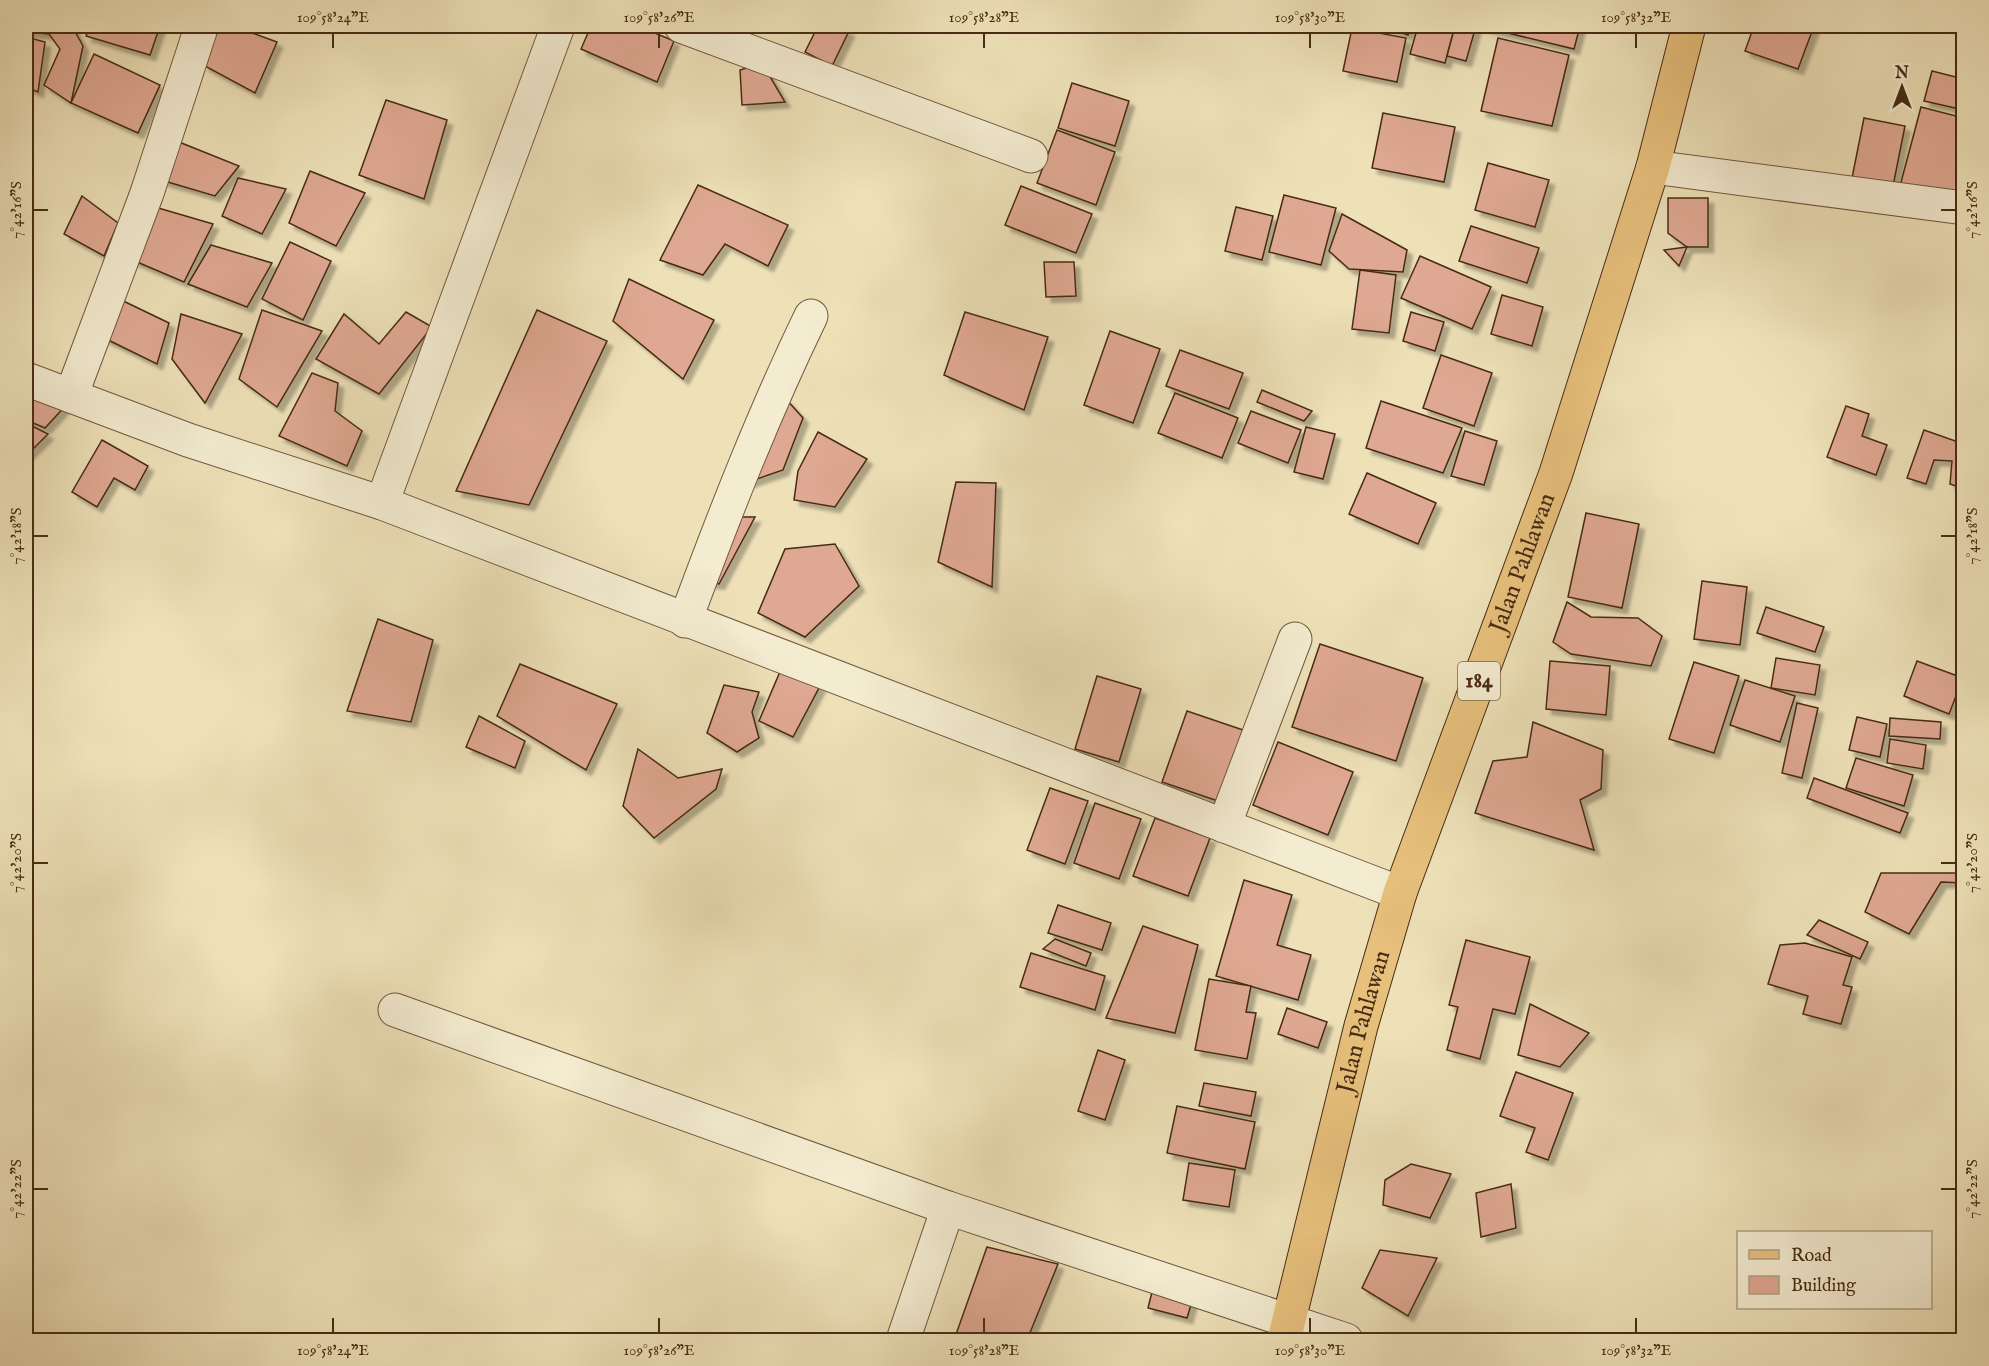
<svg xmlns="http://www.w3.org/2000/svg" width="1989" height="1366" font-family="'IM FELL English',serif">
	<defs>
		<filter id="shadow"><feDropShadow dx="5.5" dy="5.5" stdDeviation="1.5" flood-color="#0004"/></filter>
	</defs>
	<rect width="100%" height="100%" fill="#eee1b8"/>
	<filter id="stains"><feTurbulence type="fractalNoise" baseFrequency=".00333" numOctaves="4"/><feColorMatrix values="0 0 0 0 .2 0 0 0 0 .09 0 0 0 0 .02 0 0 0 .5 -.17"/></filter>
	<radialGradient id="worn" r=".72"><stop offset=".6" stop-color="#630" stop-opacity="0"/><stop offset="1" stop-color="#630" stop-opacity=".3"/></radialGradient>
	<g fill="#dfa892" stroke="#472b14" stroke-width="1.5" filter="url(#shadow)">
		<path d="M26,26H72L83,46L71,103L44,85L60,49L49,34L26,32Z"/>
		<path d="M90,26H160L150,55L86,36Z"/>
		<path d="M219,26H233L277,42L255,93L203,65Z"/>
		<path d="M591,26H638L674,41L657,82L581,49Z"/>
		<path d="M818,26H838L849,31L832,66L805,52Z"/>
		<path d="M1382,26H1411L1408,35Z"/>
		<path d="M1418,26H1455L1445,63L1410,54Z"/>
		<path d="M1455,26H1476L1466,61L1447,56Z"/>
		<path d="M1479,26H1580L1574,49Z"/>
		<path d="M1754,26H1814L1798,69L1745,51Z"/>
		<path d="M1352,28L1406,38L1397,82L1343,71Z"/>
		<path d="M26,37L45,42L38,92L26,87Z"/>
		<path d="M1498,38L1569,55L1552,126L1481,111Z"/>
		<path d="M94,54L160,85L138,133L71,103Z"/>
		<path d="M762,63L785,102L742,105L740,70Z"/>
		<path d="M1932,71L1964,79V110L1924,101Z"/>
		<path d="M1072,83L1129,101L1115,146L1058,128Z"/>
		<path d="M386,100L447,120L424,199L359,175Z"/>
		<path d="M1921,107L1964,118V169L1955,200L1900,186Z"/>
		<path d="M1383,113L1455,127L1444,182L1372,168Z"/>
		<path d="M1864,118L1905,126L1893,186L1852,178Z"/>
		<path d="M1057,130L1115,152L1096,205L1037,183Z"/>
		<path d="M179,142L239,166L215,196L161,180Z"/>
		<path d="M1488,163L1549,180L1535,227L1475,210Z"/>
		<path d="M310,171L365,193L336,246L289,223Z"/>
		<path d="M238,178L286,189L262,234L222,216Z"/>
		<path d="M698,185L788,225L768,266L725,244L703,275L660,260Z"/>
		<path d="M1021,186L1092,214L1076,253L1005,225Z"/>
		<path d="M1284,195L1336,208L1321,265L1269,252Z"/>
		<path d="M82,196L118,223L104,256L64,234Z"/>
		<path d="M1668,198H1708V247H1687L1668,233Z"/>
		<path d="M148,205L213,224L184,282L130,259Z"/>
		<path d="M1236,207L1273,216L1262,260L1225,251Z"/>
		<path d="M1342,214L1407,250L1403,272L1349,269L1329,251Z"/>
		<path d="M1471,226L1539,248L1527,283L1459,261Z"/>
		<path d="M290,242L331,261L303,320L262,299Z"/>
		<path d="M211,245L272,263L247,307L188,284Z"/>
		<path d="M1687,247L1679,266L1664,250Z"/>
		<path d="M1420,256L1491,287L1472,329L1401,298Z"/>
		<path d="M1044,262H1074L1076,296L1046,297Z"/>
		<path d="M1360,270L1396,275L1389,333L1352,329Z"/>
		<path d="M629,279L714,320L683,379L613,321Z"/>
		<path d="M1502,295L1543,307L1532,346L1491,334Z"/>
		<path d="M115,297L169,323L157,364L102,337Z"/>
		<path d="M262,310L322,331L277,407L239,379Z"/>
		<path d="M537,310L607,341L529,505L456,491Z"/>
		<path d="M406,312L432,327L379,394L316,359L344,314L379,344Z"/>
		<path d="M965,312L1048,337L1024,410L944,375Z"/>
		<path d="M1411,312L1444,322L1435,351L1403,341Z"/>
		<path d="M181,314L242,334L205,403L172,359Z"/>
		<path d="M1110,331L1160,349L1133,423L1084,405Z"/>
		<path d="M1180,350L1243,373L1229,409L1166,386Z"/>
		<path d="M1441,355L1492,373L1474,426L1423,408Z"/>
		<path d="M312,373L338,383L335,411L362,431L347,466L279,436Z"/>
		<path d="M26,386L68,403L45,428L26,420Z"/>
		<path d="M1262,390L1312,411L1304,421L1257,402Z"/>
		<path d="M1175,393L1238,418L1222,458L1158,433Z"/>
		<path d="M786,399L803,418L783,470L748,482Z"/>
		<path d="M1381,401L1462,428L1443,473L1366,448Z"/>
		<path d="M1846,406L1869,414L1862,436L1887,445L1876,475L1827,457Z"/>
		<path d="M1251,411L1301,430L1288,463L1238,443Z"/>
		<path d="M26,423L48,434L26,456Z"/>
		<path d="M1306,427L1335,434L1323,479L1294,472Z"/>
		<path d="M1924,430L1964,444V489L1950,484L1952,461L1934,460L1926,484L1907,478Z"/>
		<path d="M1465,431L1497,441L1484,485L1451,476Z"/>
		<path d="M818,432L867,459L835,507L794,500L798,471Z"/>
		<path d="M102,440L148,466L135,490L114,478L97,507L72,492Z"/>
		<path d="M1367,473L1436,503L1418,544L1349,514Z"/>
		<path d="M956,482L996,483L992,587L938,562Z"/>
		<path d="M1586,513L1639,524L1622,608L1568,597Z"/>
		<path d="M739,517H755L719,584L707,582Z"/>
		<path d="M1964,518V534L1958,520Z"/>
		<path d="M835,544L859,586L805,637L758,613L785,549Z"/>
		<path d="M1702,581L1747,587L1740,645L1694,639Z"/>
		<path d="M1567,602L1591,617L1638,618L1662,636L1651,666L1571,654L1553,642Z"/>
		<path d="M1766,607L1824,627L1815,652L1757,633Z"/>
		<path d="M378,619L433,640L411,722L347,711Z"/>
		<path d="M1320,644L1423,678L1396,761L1292,727Z"/>
		<path d="M1776,658L1820,665L1815,695L1771,688Z"/>
		<path d="M1550,661L1610,666L1606,715L1546,709Z"/>
		<path d="M1917,661L1963,678L1949,714L1904,696Z"/>
		<path d="M1694,662L1739,676L1714,753L1669,739Z"/>
		<path d="M520,664L617,704L586,770L497,716Z"/>
		<path d="M782,667L820,686L793,737L759,721Z"/>
		<path d="M1097,676L1141,689L1119,762L1075,749Z"/>
		<path d="M1745,680L1795,696L1780,742L1730,725Z"/>
		<path d="M724,685L759,692L752,712L759,738L737,752L707,733Z"/>
		<path d="M1797,703L1818,708L1802,778L1782,773Z"/>
		<path d="M1187,711L1243,730L1218,801L1162,782Z"/>
		<path d="M479,716L525,741L515,768L466,747Z"/>
		<path d="M1857,717L1887,724L1880,757L1849,750Z"/>
		<path d="M1890,718L1941,722L1940,739L1889,736Z"/>
		<path d="M1533,722L1603,750L1601,789L1580,800L1594,850L1475,813L1493,761L1527,757Z"/>
		<path d="M1890,739L1926,745L1923,769L1887,763Z"/>
		<path d="M1278,742L1353,772L1328,835L1253,805Z"/>
		<path d="M638,749L678,778L722,769L716,789L654,838L623,806Z"/>
		<path d="M1856,758L1913,775L1904,806L1846,788Z"/>
		<path d="M1814,778L1908,813L1900,833L1807,798Z"/>
		<path d="M1050,788L1088,801L1065,864L1027,850Z"/>
		<path d="M1095,803L1141,819L1119,879L1074,863Z"/>
		<path d="M1155,818L1210,838L1188,896L1133,876Z"/>
		<path d="M1881,873H1964V883L1941,882L1909,934L1865,912Z"/>
		<path d="M1244,880L1292,895L1277,945L1311,955L1298,1000L1216,976Z"/>
		<path d="M1058,905L1111,923L1102,950L1048,933Z"/>
		<path d="M1819,920L1868,942L1860,959L1807,935Z"/>
		<path d="M1143,926L1198,945L1175,1033L1106,1018Z"/>
		<path d="M1055,939L1091,953L1086,966L1043,949Z"/>
		<path d="M1466,940L1530,957L1515,1014L1493,1009L1480,1059L1447,1050L1458,1007L1449,1005Z"/>
		<path d="M1805,943L1852,957L1843,985L1852,987L1841,1024L1803,1014L1808,996L1768,984L1780,945Z"/>
		<path d="M1031,953L1105,976L1095,1010L1020,987Z"/>
		<path d="M1209,979L1251,986L1246,1012L1256,1013L1247,1059L1195,1050Z"/>
		<path d="M1530,1004L1589,1033L1560,1067L1518,1055Z"/>
		<path d="M1287,1008L1327,1022L1318,1048L1278,1034Z"/>
		<path d="M1098,1050L1125,1060L1105,1120L1078,1111Z"/>
		<path d="M1516,1072L1573,1093L1548,1160L1526,1152L1535,1128L1500,1116Z"/>
		<path d="M1204,1083L1256,1092L1251,1116L1199,1106Z"/>
		<path d="M1177,1106L1255,1122L1245,1169L1167,1153Z"/>
		<path d="M1189,1163L1235,1170L1229,1207L1183,1200Z"/>
		<path d="M1411,1164L1451,1174L1430,1218L1383,1205L1385,1180Z"/>
		<path d="M1511,1184L1516,1228L1481,1237L1476,1193Z"/>
		<path d="M987,1247L1058,1264L1027,1340H954Z"/>
		<path d="M1380,1250L1437,1258L1408,1316L1362,1288Z"/>
		<path d="M1153,1288L1193,1298L1187,1318L1148,1308Z"/>
	</g>
	<g fill="none" stroke-linecap="round" stroke-linejoin="round">
		<g stroke="#71583d" stroke-width="35">
			<g id="minor">
				<path d="M681,26L1031,156"/>
				<path d="M1653,167L1964,208"/>
				<path d="M26,379L188,440L382,503L1400,893"/>
				<path d="M71,396L147,193L200,31"/>
				<path d="M382,503L558,26"/>
				<path d="M685,621C723,518 763,415 811,316"/>
				<path d="M1224,826L1295,639"/>
				<path d="M395,1010L948,1208L1346,1340"/>
				<path d="M903,1340L948,1208"/>
			</g>
		</g>
		<g stroke="#472b14" stroke-width="35">
			<g id="major">
				<path id="s1" d="M1284,1340L1361,1026L1400,893L1556,473L1653,167L1689,26"/>
			</g>
		</g>
		<use href="#minor" stroke="#f4ecd1" stroke-width="33"/>
		<use href="#major" stroke="#e7c07c" stroke-width="33"/>
	</g>
	<path fill="none" stroke="#472b14" stroke-width="2" d="M333,33V48M659,33V48M984,33V48M1310,33V48M1636,33V48M33,210H48M1941,210H1956M33,536H48M1941,536H1956M33,863H48M1941,863H1956M33,1189H48M1941,1189H1956M333,1318V1333M659,1318V1333M984,1318V1333M1310,1318V1333M1636,1318V1333"/>
	<g text-anchor="middle" dominant-baseline="central" stroke-width="4.5" stroke-linejoin="round" paint-order="stroke">
		<rect fill="#f4ecd1" stroke="#7b654d" stroke-width="1.5" x="1458" y="662" width="42" height="38" rx="4.5"/>
		<g font-size="22" font-weight="bold" fill="#472b14">
			<text x="1479" y="681">184</text>
		</g>
		<g font-size="24" fill="#472b14" stroke="#f4ecd1">
			<text stroke="none"><textPath href="#s1" startOffset="814">Jalan Pahlawan</textPath></text>
			<text stroke="none"><textPath href="#s1" startOffset="328">Jalan Pahlawan</textPath></text>
		</g>
	</g>
	<rect width="1989" height="1366" fill="none" stroke="#eee1b8" stroke-width="66"/>
	<rect x="1737" y="1231" width="195" height="78" fill="#f4ecd1" stroke="#af9f85" stroke-width="1.5"/>
	<rect x="1749" y="1250" width="30" height="9" fill="#e7c07c" stroke="#af9f85" stroke-width="1.5"/>
	<text x="1791" y="1261" font-size="18" fill="#472b14">Road</text>
	<rect x="1749" y="1276" width="30" height="18" fill="#dfa892" stroke="#af9f85" stroke-width="1.5"/>
	<text x="1791" y="1291" font-size="18" fill="#472b14">Building</text>
	<g transform="translate(1902 87)" stroke="#f4ecd1" stroke-width="4.5" paint-order="stroke">
	<path d="M0-4.5L10 22L0 15L-10 22Z" fill="#472b14"/>
	<text y="-9" font-size="16" font-weight="bold" text-anchor="middle" fill="#472b14">N</text>
	</g>
	<rect x="33" y="33" width="1923" height="1300" fill="none" stroke="#472b14" stroke-width="2"/>
	<g font-size="15" text-anchor="middle" fill="#472b14">
		<text x="333" y="22">109°58'24"E</text>
		<text x="659" y="22">109°58'26"E</text>
		<text x="984" y="22">109°58'28"E</text>
		<text x="1310" y="22">109°58'30"E</text>
		<text x="1636" y="22">109°58'32"E</text>
		<text transform="translate(16 210) rotate(-90)" y="5">7°42'16"S</text>
		<text transform="translate(1972 210) rotate(-90)" y="5">7°42'16"S</text>
		<text transform="translate(16 536) rotate(-90)" y="5">7°42'18"S</text>
		<text transform="translate(1972 536) rotate(-90)" y="5">7°42'18"S</text>
		<text transform="translate(16 863) rotate(-90)" y="5">7°42'20"S</text>
		<text transform="translate(1972 863) rotate(-90)" y="5">7°42'20"S</text>
		<text transform="translate(16 1189) rotate(-90)" y="5">7°42'22"S</text>
		<text transform="translate(1972 1189) rotate(-90)" y="5">7°42'22"S</text>
		<text x="333" y="1355">109°58'24"E</text>
		<text x="659" y="1355">109°58'26"E</text>
		<text x="984" y="1355">109°58'28"E</text>
		<text x="1310" y="1355">109°58'30"E</text>
		<text x="1636" y="1355">109°58'32"E</text>
	</g>
	<rect width="100%" height="100%" filter="url(#stains)"/>
	<rect width="100%" height="100%" fill="url(#worn)"/>
</svg>
